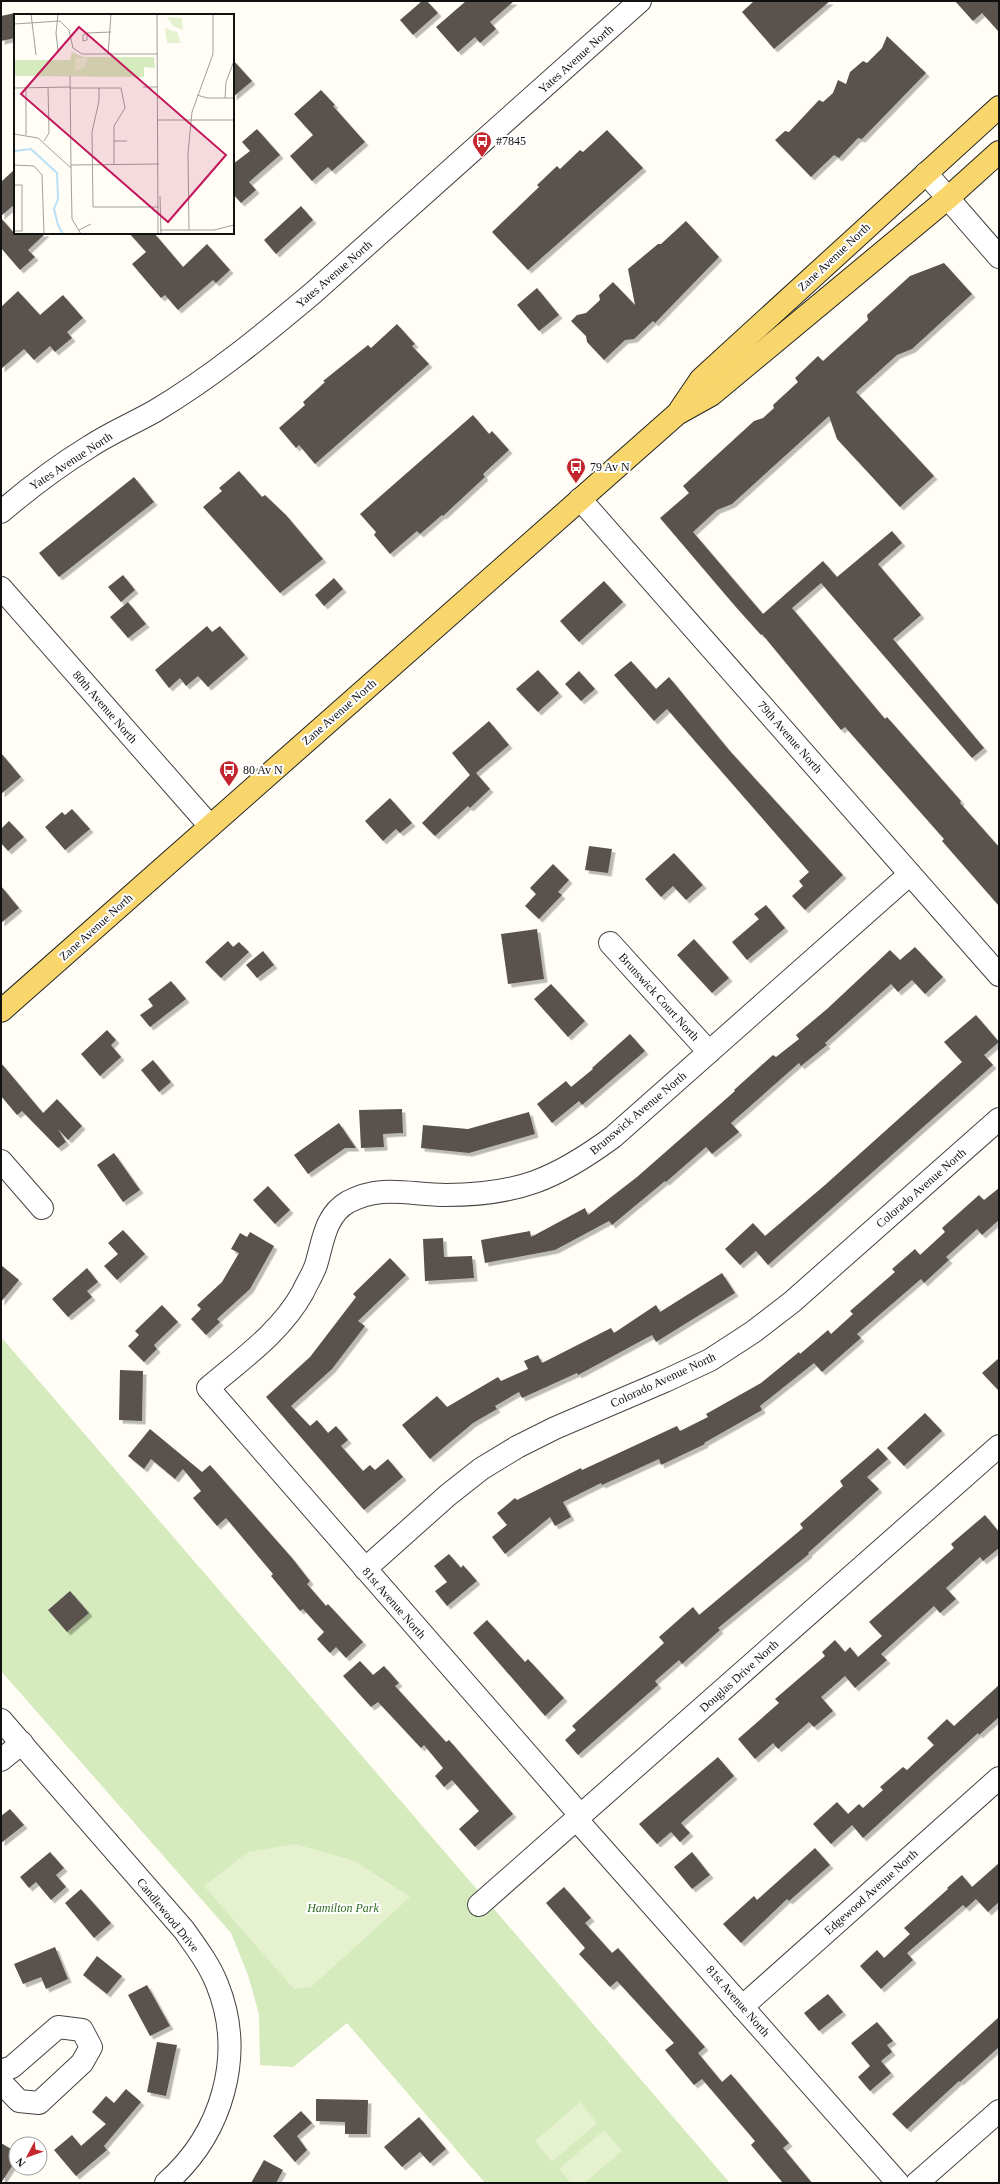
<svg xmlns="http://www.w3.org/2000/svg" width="1000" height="2184" font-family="Georgia,serif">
	<defs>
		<filter id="shadow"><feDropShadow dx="3.5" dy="3.5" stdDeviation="0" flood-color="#0004"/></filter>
	</defs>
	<rect width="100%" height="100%" fill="#fffdf5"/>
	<path fill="#d5ebbd" d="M1,1337L730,2183H485L347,2023L293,2067L260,2065L259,2014L248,1975L231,1933L1,1671Z"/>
	<g fill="#e6f2cf">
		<path d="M295,1844L355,1861L410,1897L311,1987L294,1989L204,1886L248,1852Z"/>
		<path d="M580,2102L597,2123L552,2162L535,2141Z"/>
		<path d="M604,2130L622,2151L584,2183H571L559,2169Z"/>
	</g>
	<g fill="#5a524d" filter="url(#shadow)">
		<path d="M422,1H427L438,13L413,35L400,20Z"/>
		<path d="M466,1H514L490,22L496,29L480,43L475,37L458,52L436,27Z"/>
		<path d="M754,1H830L774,49L742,12Z"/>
		<path d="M955,1H999V32L982,13L973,21Z"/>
		<path d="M15,13V38L1,41V16Z"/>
		<path d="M887,36L926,73L862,139L858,138L839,158L834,155L811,177L775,140L785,131L789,132L819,100L823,102L833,93L838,80L846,84L850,72L863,61L867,63L882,48Z"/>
		<path d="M233,60L252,81L233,97Z"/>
		<path d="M321,90L335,105L333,106L365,142L332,171L328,167L312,181L290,156L313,135L294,114Z"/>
		<path d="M257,129L280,155L249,182L256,190L241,203L233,194V164L250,151L242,142Z"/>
		<path d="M607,130L643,168L528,270L492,232L539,187L537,185L557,166L560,169L580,150L583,152Z"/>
		<path d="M15,169V204L1,216V182Z"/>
		<path d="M301,206L313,220L276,254L264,240Z"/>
		<path d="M1,218L14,233H46L28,250L35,257L20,270L1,248Z"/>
		<path d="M686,221L719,257L655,323L653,321L634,339L625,340L604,360L587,342L586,336L571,321L577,315L586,313L600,300L599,295L613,282L635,305L628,269L658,244H661Z"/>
		<path d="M129,233H154L183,267L207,244L230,270L216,283L213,280L178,310L165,295L161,298L132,264L146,252Z"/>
		<path d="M944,263L972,294L912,349L897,355L856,392L934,476L900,507L837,439L829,416L732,504L717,510L693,532L763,614L823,561L837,577L892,531L902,543L878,564L921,615L893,639L984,748L972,758L821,583L792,608L885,719L887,717L961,801L960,803L999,847V906L942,841L944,839L845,727L841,730L762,634L761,635L735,606L660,518L689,493L683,486L754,421L763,418L774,408L773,405L798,382L795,378L818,356L823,361L868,320L867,315L910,276Z"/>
		<path d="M537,288L559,315L539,331L517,305Z"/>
		<path d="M18,291L40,315L63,295L83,318L67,332L72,338L55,352L50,346L34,360L24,349L1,369V307Z"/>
		<path d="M397,324L415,344L412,346L429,364L315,464L299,445L296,448L279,428L305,405L303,402L325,382L323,381L368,345L371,348Z"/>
		<path d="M473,415L489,434L492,431L509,450L483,474L485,477L443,516L442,515L420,534L417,531L390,554L374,535L376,532L360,514Z"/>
		<path d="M239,471L262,497L265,495L286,515L323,559L280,593L203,507L222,491L219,488Z"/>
		<path d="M134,477L154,502L59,577L39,553Z"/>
		<path d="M123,575L135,590L121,602L108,587Z"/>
		<path d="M334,578L343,589L324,606L315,595Z"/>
		<path d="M604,581L623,602L579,642L560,621Z"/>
		<path d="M128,602L146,624L128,638L110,617Z"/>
		<path d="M207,626L212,632L220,626L245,655L208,687L198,676L186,686L180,678L169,688L155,670Z"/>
		<path d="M631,661L656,689L669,677L729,750L843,875L805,910L792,896L803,886L799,881L809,872L667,709L654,721L614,675Z"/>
		<path d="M538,670L559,693L538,712L516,689Z"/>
		<path d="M579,671L595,689L581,701L565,684Z"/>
		<path d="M489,721L509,745L476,773L490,789L470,808L468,806L435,836L422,823L470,775L452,753Z"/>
		<path d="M1,753L21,777L1,794Z"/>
		<path d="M390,798L412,823L400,833L396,829L383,841L365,821Z"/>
		<path d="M72,809L90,829L65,850L45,827L62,812L65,815Z"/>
		<path d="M9,821L24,837L8,851L1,843V829Z"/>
		<path d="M589,846L612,849L608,873L585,870Z"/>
		<path d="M674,853L703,885L686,900L673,886L661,897L645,879Z"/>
		<path d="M553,864L569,880L558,892L562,895L539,919L525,906L536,894L530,888Z"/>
		<path d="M1,886L19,908L1,923Z"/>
		<path d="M766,905L785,928L747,960L732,942L759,919L754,914Z"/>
		<path d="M537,929L544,979L508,984L501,934Z"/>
		<path d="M694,939L729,978L712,993L677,955Z"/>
		<path d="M228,941L233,947L239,942L249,952L221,978L205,962Z"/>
		<path d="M915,947L943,977L925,994L912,980L898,992L891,984L825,1043L827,1045L801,1066L799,1063L731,1123L739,1132L712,1154L706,1147L666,1182L665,1181L612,1225L609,1221L555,1250L485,1263L481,1240L530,1231L531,1237L585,1208L588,1215L637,1177L735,1091L734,1090L773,1055L776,1057L799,1039L796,1035L827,1009L890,950L900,960Z"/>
		<path d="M263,951L274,965L257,978L246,965Z"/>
		<path d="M171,981L186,999L150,1027L140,1015L153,1006L148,999Z"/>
		<path d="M551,984L585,1021L568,1037L534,999Z"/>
		<path d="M976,1015L999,1042L984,1055L993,1065L768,1265L756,1251L740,1265L725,1249L753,1223L765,1236L825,1185L962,1062L944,1042Z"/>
		<path d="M107,1030L116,1040L111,1045L121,1057L100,1076L81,1054Z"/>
		<path d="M630,1034L645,1051L582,1105L579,1101L552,1123L537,1104L566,1081L571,1087L593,1069L592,1068Z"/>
		<path d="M153,1060L171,1082L159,1092L141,1070Z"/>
		<path d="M1,1063L43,1113L57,1099L82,1126L68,1140L58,1129L66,1142L58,1148L22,1111L17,1115L1,1096Z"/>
		<path d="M402,1109L403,1133L383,1134L384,1147L361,1148L359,1110Z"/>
		<path d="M529,1112L535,1134L469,1153L421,1148L423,1125L468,1129Z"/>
		<path d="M339,1123L356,1148H345L308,1174L294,1155Z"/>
		<path d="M114,1153L140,1190L123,1202L97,1165Z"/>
		<path d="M268,1186L290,1210L275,1224L253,1200Z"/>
		<path d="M999,1188V1220L982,1235L977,1229L946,1257L949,1260L924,1283L921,1279L857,1334L861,1338L822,1372L814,1363L760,1406L762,1410L704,1443L705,1444L661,1465L659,1459L602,1485L601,1483L563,1502L571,1517L555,1526L550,1517L505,1554L492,1537L507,1525L497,1513L515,1498L517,1500L581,1468L582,1470L677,1426L680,1431L708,1417L706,1414L761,1383L799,1352L800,1354L828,1330L831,1334L853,1314L850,1311L895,1272L892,1269L915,1249L920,1255L945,1232L942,1228L979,1195L984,1200Z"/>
		<path d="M123,1230L145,1254L117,1280L104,1266L118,1254L108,1243Z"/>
		<path d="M250,1232L274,1246L250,1289L217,1319L220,1322L206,1335L191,1319L201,1309L197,1305L222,1282L239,1253L231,1249L240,1233L247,1237Z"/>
		<path d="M443,1238L444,1257L472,1256L474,1278L425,1281L423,1239Z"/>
		<path d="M390,1258L406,1275L358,1321L365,1326L332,1369L291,1406L310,1426L317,1420L328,1433L336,1426L348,1440L341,1446L363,1471L370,1465L375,1470L388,1459L403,1477L364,1510L266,1397L310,1357L356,1297L353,1294Z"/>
		<path d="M1,1265L19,1280L1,1302Z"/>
		<path d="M87,1268L98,1282L87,1291L92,1297L68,1317L52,1299Z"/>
		<path d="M722,1273L735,1293L656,1342L652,1335L578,1375L577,1373L522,1398L519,1392L495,1406L497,1409L473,1423L430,1459L402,1425L437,1396L447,1407L498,1377L501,1381L528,1369L524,1361L538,1355L542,1363L611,1328L614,1333L656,1305L660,1312Z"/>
		<path d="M162,1305L178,1322L154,1345L157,1349L144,1362L128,1346L139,1335L135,1331Z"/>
		<path d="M999,1358V1391L982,1373Z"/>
		<path d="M120,1370L143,1371L142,1421L119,1420Z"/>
		<path d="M925,1413L942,1431L904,1466L887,1448Z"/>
		<path d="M150,1429L202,1472L210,1465L292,1558L310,1581L307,1584L326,1606L328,1604L363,1642L346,1658L336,1647L330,1653L317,1639L324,1632L303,1609L300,1611L271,1576L273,1574L226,1518L217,1526L193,1498L201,1491L183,1469L175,1479L151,1459L144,1469L128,1456Z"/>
		<path d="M878,1448L888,1459L867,1477L879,1489L808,1553L809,1554L718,1628L720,1630L682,1664L679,1660L655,1681L658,1685L578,1755L565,1740L576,1730L572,1726L664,1643L659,1637L693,1607L699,1615L803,1528L800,1524L843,1486L840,1481Z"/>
		<path d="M985,1515L999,1532V1548L983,1561L980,1557L946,1588L956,1599L940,1613L934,1606L881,1654L887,1660L855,1688L845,1676L821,1697L833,1711L814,1727L809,1722L778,1749L773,1743L755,1759L738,1739L779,1703L775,1699L825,1656L822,1652L835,1640L845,1652L850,1647L858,1657L882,1636L869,1622L954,1548L951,1544Z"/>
		<path d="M449,1554L461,1568L463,1565L477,1581L447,1606L435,1591L447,1582L434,1566Z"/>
		<path d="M70,1591L89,1613L67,1632L48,1610Z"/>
		<path d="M487,1620L525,1662L528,1659L564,1698L545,1716L473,1633Z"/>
		<path d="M360,1661L373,1675L384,1666L399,1683L395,1686L446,1742L449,1740L513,1814L475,1847L459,1829L479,1811L452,1780L444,1787L435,1776L443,1768L424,1745L421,1748L378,1702L371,1707L343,1676Z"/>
		<path d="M999,1685V1717L979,1735L978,1733L863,1838L852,1825L831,1844L813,1824L837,1802L848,1814L859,1804L863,1808L883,1790L880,1787L903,1767L907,1770L934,1745L927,1738L947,1719L954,1726Z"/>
		<path d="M718,1757L734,1776L681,1823L690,1833L680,1842L671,1832L657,1844L639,1824Z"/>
		<path d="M10,1809L24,1825L1,1843V1816Z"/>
		<path d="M815,1848L830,1865L789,1901L787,1899L741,1943L723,1924L754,1896L757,1900Z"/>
		<path d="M50,1852L64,1868L56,1875L66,1887L51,1900L36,1882L29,1888L20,1877Z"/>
		<path d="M692,1852L710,1875L692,1889L674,1867Z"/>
		<path d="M999,1863V1902L988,1912L976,1899L966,1908L963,1905L907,1953L913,1960L881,1989L860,1966L877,1950L884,1958L910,1934L904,1928L948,1889L947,1888L962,1875L972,1887Z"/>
		<path d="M564,1887L591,1918L585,1923L612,1953L618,1948L705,2047L698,2053L722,2082L731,2074L789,2143L783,2148L812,2183H783L751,2145L755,2141L702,2079L694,2085L665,2050L674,2043L617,1981L610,1987L579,1954L585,1948L546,1903Z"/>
		<path d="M81,1889L111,1923L94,1938L65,1903Z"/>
		<path d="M55,1947L68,1979L46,1989L41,1977L23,1984L14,1964Z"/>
		<path d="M97,1956L122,1976L107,1994L83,1975Z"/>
		<path d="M147,1985L170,2026L150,2036L128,1995Z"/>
		<path d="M828,1994L843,2012L819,2031L804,2013Z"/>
		<path d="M999,2017V2047L960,2082L959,2081L907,2129L892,2114Z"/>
		<path d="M877,2022L893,2041L887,2045L892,2052L881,2061L891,2073L870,2091L858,2077L870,2066L851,2043Z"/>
		<path d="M157,2042L177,2045L166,2096L147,2092Z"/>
		<path d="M126,2089L141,2102L104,2146L107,2150L76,2176L54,2150L72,2135L81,2146L106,2124L92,2112L106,2096L114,2103Z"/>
		<path d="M316,2099L368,2100L367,2134H345V2122L316,2121Z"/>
		<path d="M301,2111L312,2123L297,2136L307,2150L295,2162L273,2136Z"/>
		<path d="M419,2117L446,2149L430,2163L420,2152L402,2167L384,2147Z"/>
		<path d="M1,2143L16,2152V2160L1,2183Z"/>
		<path d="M264,2160L283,2170L276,2183H251Z"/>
	</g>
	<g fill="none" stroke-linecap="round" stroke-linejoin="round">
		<g stroke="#444" stroke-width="24">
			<g id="minor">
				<path d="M926,173L999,257"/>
				<path d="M580,499L999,975"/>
				<path d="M1,512C29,488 58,466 89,447C110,433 134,423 155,411C212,377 263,335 313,293L640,1"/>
				<path d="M1,588L210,826"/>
				<path d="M610,943L709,1052"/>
				<path d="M1,1161L42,1208"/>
				<path d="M365,1569L448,1495L481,1469L517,1447L555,1428L665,1381L710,1360L753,1332L792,1302L999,1119"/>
				<path d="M1,1720L184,1930C196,1947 209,1964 217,1984C246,2055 222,2134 166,2183"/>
				<path d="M1,1760L22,1743"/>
				<path d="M581,1816L208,1388C242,1359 281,1332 303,1292C307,1283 313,1274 316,1265C323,1242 325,1215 348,1202C382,1184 410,1195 446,1195C518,1195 556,1179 613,1137L910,874"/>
				<path d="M577,1820L898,2183"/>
				<path d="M479,1905L999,1446"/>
				<path d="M742,2007L999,1778"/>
				<path d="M1,2071L12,2067L58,2027L82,2030L91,2047L82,2063L39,2103L19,2101L1,2082"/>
				<path d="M917,2183L999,2111"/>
			</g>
		</g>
		<g stroke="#222" stroke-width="24">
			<g id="major">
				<path d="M680,410L701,379L999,107"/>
				<path d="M1,1011L677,414L711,395L948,198L999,152"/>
			</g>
		</g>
		<use href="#minor" stroke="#fff" stroke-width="22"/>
		<use href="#major" stroke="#f9d66b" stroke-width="22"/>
	</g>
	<defs>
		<g id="bus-pin" transform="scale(1)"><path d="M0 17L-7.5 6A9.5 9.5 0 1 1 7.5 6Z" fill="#c4262e" stroke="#fff"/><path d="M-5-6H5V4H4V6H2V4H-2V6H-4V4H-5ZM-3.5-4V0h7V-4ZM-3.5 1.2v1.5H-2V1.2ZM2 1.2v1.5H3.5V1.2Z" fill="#fff"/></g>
	</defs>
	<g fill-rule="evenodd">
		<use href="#bus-pin" x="482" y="141"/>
		<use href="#bus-pin" x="576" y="467"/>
		<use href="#bus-pin" x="229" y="770"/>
	</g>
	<g text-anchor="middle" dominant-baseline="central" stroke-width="4" stroke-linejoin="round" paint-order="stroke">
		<g font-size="12" fill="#111" stroke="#fff">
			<text transform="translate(576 59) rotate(-42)">Yates Avenue North</text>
			<text transform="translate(834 257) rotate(-43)">Zane Avenue North</text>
			<text transform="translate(334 274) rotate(-41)">Yates Avenue North</text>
			<text transform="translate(71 461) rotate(-33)">Yates Avenue North</text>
			<text transform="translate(105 707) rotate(49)">80th Avenue North</text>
			<text transform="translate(339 712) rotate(-41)">Zane Avenue North</text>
			<text transform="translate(790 737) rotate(49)">79th Avenue North</text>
			<text transform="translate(96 927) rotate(-42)">Zane Avenue North</text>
			<text transform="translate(659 997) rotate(48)">Brunswick Court North</text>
			<text transform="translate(638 1113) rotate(-40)">Brunswick Avenue North</text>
			<text transform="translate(921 1188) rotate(-41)">Colorado Avenue North</text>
			<text transform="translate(663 1380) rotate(-25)">Colorado Avenue North</text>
			<text transform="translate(394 1603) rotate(49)">81st Avenue North</text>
			<text transform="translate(739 1676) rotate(-42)">Douglas Drive North</text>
			<text transform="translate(871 1892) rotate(-42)">Edgewood Avenue North</text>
			<text transform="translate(168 1915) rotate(51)">Candlewood Drive</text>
			<text transform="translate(738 2001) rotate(49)">81st Avenue North</text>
		</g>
		<g font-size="12" fill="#111" stroke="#fff" text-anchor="start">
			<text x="496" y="141">#7845</text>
			<text x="590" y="467">79 Av N</text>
			<text x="243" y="770">80 Av N</text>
		</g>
		<g font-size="12" font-style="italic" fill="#2f6b1f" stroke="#fff">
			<text x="343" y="1908">Hamilton Park</text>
		</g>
	</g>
	<g transform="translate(14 14)">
		<rect width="220" height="220" fill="#fffdf5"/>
		<path d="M58,38L69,43H140L141,54L130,53V63L0,62V46H56Z" fill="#d5ebbd"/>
		<path d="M153,3L168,4L169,16L159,12ZM151,14L163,18L167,29H153ZM61,44H74L71,53L61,57Z" fill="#e6f2cf"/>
		<path fill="none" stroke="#b9e0f7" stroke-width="2" d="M0,137L17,135L43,159L44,185L40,195L44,211L49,220"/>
		<path fill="none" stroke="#a09f9a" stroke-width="1" d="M17,0L22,41M44,0L42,19L44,36M143,0L144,220M0,10L46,7L55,16L59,34L68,40H144M73,19L69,21V27L73,26V19L97,18M94,40L97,0M56,62L57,154M129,73H144M0,74L56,73M12,74V121M56,74H107L111,94L100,112V151M85,74V87L78,118L79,193H145M183,81L193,84H220M211,84L212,68L220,47M144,106H220M0,120L24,124L57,154L58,205L67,220M30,127L35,119L34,73M100,127H113M0,151L20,152L28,161L30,220M57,151L145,150M0,171H8V217H0M146,182L147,220M65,216L77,210M146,216H200L220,211M175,216L174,139L178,98L199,40V0"/>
		<path fill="#c2185b" fill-opacity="0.15" stroke="#c2185b" stroke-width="2" d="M65,13L212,141L154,208L7,80Z"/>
		<rect width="220" height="220" fill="none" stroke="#111" stroke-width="2"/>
	</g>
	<rect width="1000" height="2184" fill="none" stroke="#111111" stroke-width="4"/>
	<g transform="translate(28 2156) rotate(229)"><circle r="19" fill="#ffffff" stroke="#a0a0a0"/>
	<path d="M0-3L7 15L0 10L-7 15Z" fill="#c4262e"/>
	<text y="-6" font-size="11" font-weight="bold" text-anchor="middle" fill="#111111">N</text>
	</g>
</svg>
